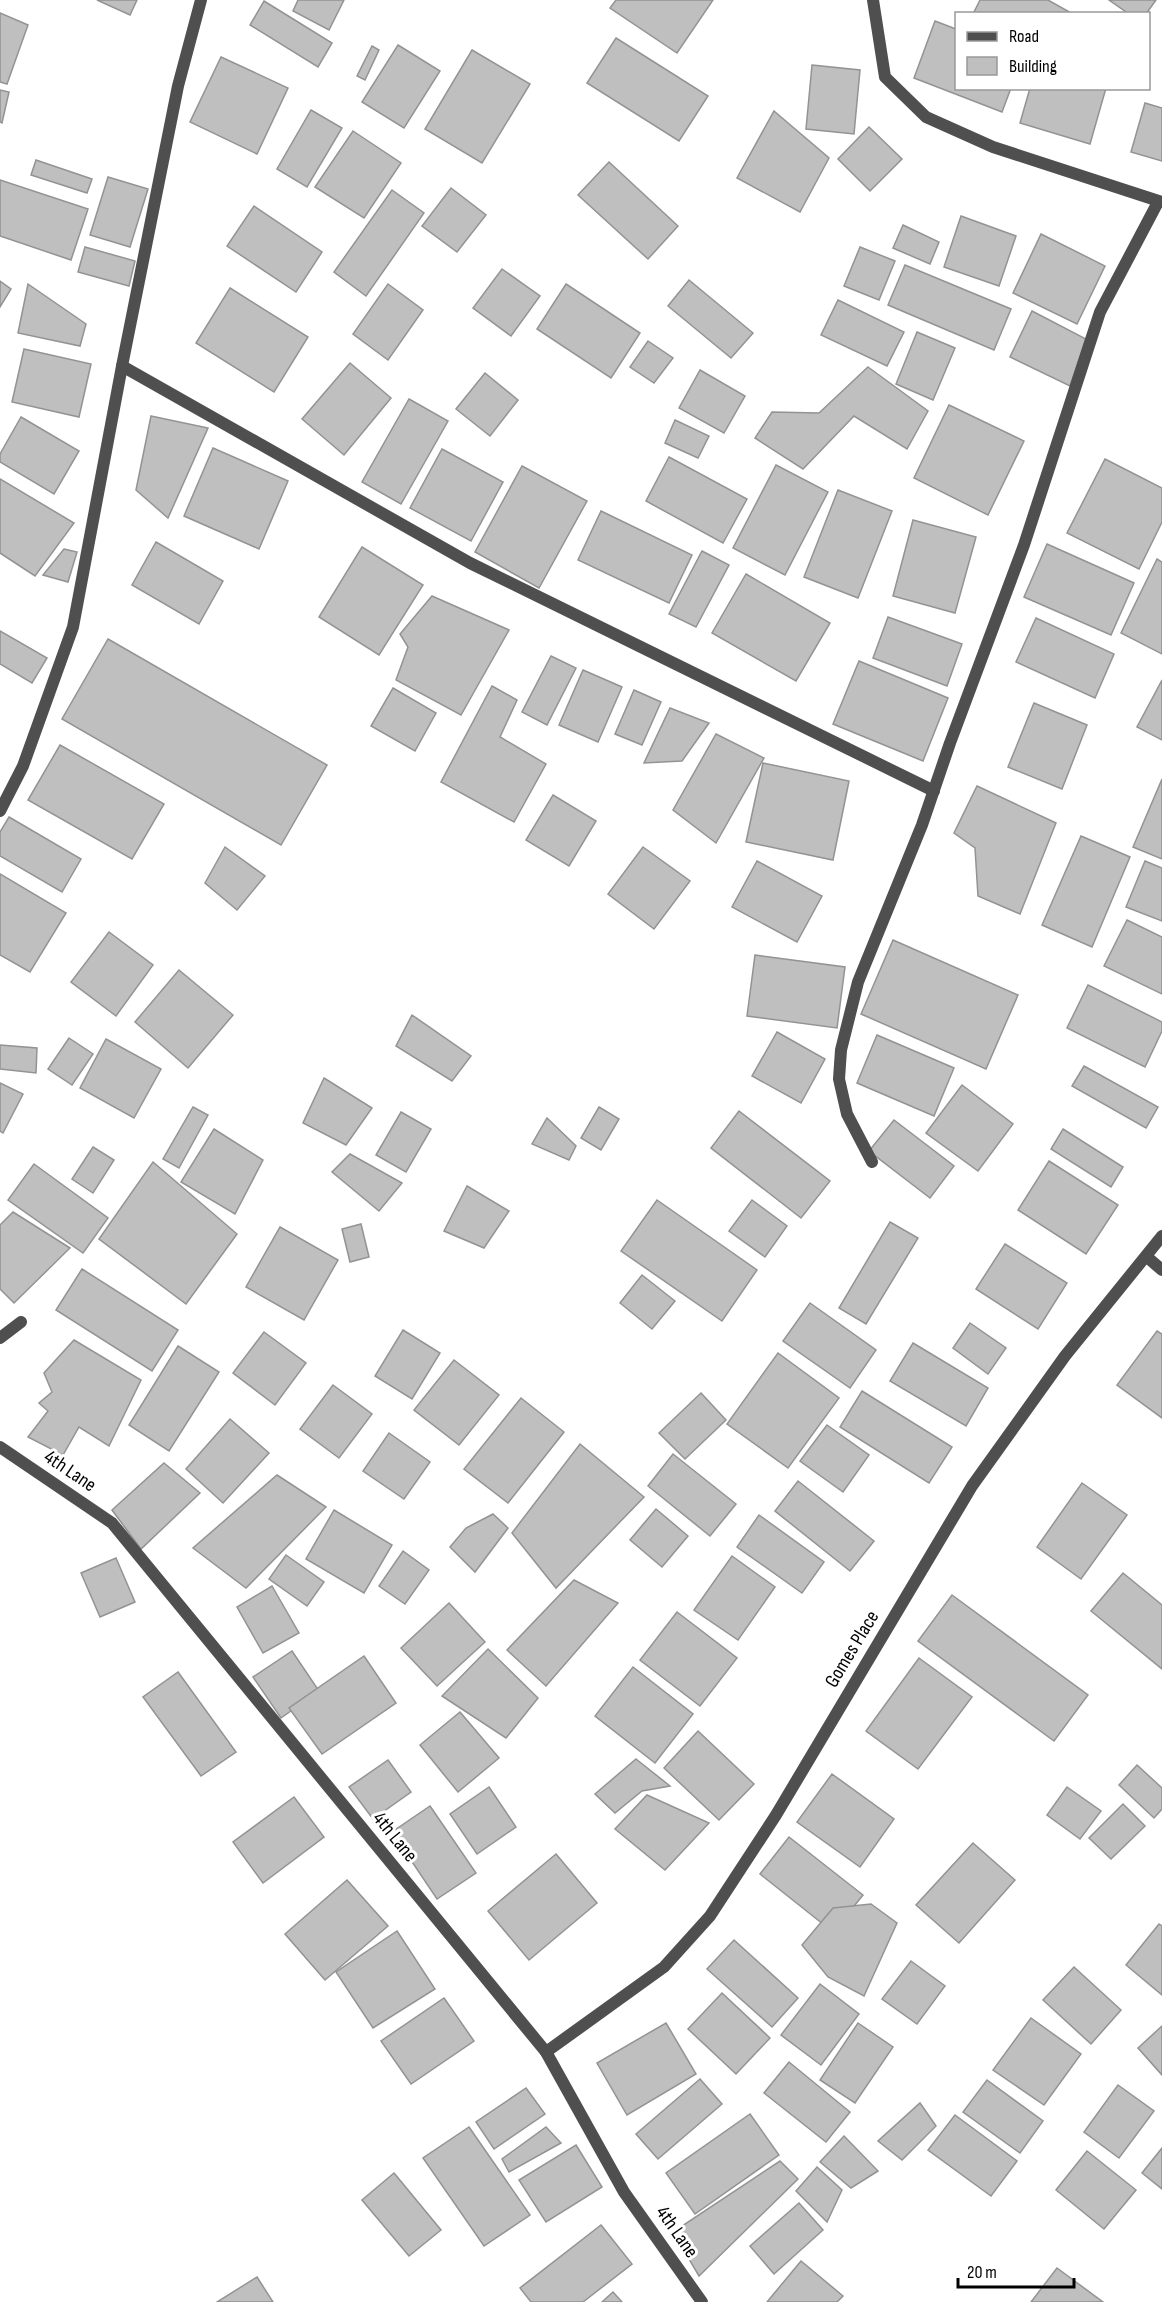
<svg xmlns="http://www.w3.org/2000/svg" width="1162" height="2302" font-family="'Sofia Sans Condensed',sans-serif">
	<rect width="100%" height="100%" fill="#fff"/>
	<g fill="#bfbfbf" stroke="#939393" stroke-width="1.5">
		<path d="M97,0H137L130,15Z"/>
		<path d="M298,0H344L329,30L293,11Z"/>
		<path d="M616,0H713L677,53L610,8Z"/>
		<path d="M980,0H1048L1073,14H973Z"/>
		<path d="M1109,0H1156L1146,14H1129Z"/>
		<path d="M264,1L332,43L318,67L250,25Z"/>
		<path d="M0,13L28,25L7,84L0,82Z"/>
		<path d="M935,21L956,29V88H1011L1002,112L914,78Z"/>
		<path d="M616,38L708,96L679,141L587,83Z"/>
		<path d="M398,45L440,71L404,128L362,102Z"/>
		<path d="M372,46L379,50L365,80L357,76Z"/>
		<path d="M472,50L530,84L482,163L425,129Z"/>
		<path d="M221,57L288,88L257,154L190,122Z"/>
		<path d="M812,65L860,70L854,134L806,129Z"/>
		<path d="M1030,88H1106L1090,144L1020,123Z"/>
		<path d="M0,90L9,92L2,123L0,122Z"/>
		<path d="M1145,103L1162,108V161L1131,152Z"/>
		<path d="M311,110L342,128L307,187L277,169Z"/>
		<path d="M774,111L829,158L800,212L737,178Z"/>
		<path d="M869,127L902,159L870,191L838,159Z"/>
		<path d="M353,131L401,163L364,218L315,187Z"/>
		<path d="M36,160L92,179L87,193L31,175Z"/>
		<path d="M609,162L678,226L648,259L578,195Z"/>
		<path d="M108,177L148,189L130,247L90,235Z"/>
		<path d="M0,180L88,209L71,260L0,236Z"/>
		<path d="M451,188L486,215L457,252L422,226Z"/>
		<path d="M392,190L424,213L366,296L334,272Z"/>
		<path d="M254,206L322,252L296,292L227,246Z"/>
		<path d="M961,216L1016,236L999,286L944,267Z"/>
		<path d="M903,225L939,242L930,264L893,248Z"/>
		<path d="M1041,234L1105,266L1077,324L1013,293Z"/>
		<path d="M85,247L135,261L129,286L78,272Z"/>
		<path d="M860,247L895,261L879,300L844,286Z"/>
		<path d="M905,265L1011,309L994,350L888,305Z"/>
		<path d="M502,269L540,296L511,336L473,308Z"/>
		<path d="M689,280L753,333L731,358L668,306Z"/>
		<path d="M0,281L11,289L0,307Z"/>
		<path d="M28,284L86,324L80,346L18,333Z"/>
		<path d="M388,284L423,310L388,360L353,334Z"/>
		<path d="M566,284L640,333L611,378L537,329Z"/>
		<path d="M230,288L308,337L274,392L196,343Z"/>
		<path d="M838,300L904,332L887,366L821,335Z"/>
		<path d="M1032,311L1086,339L1070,386L1010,357Z"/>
		<path d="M917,332L955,348L933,400L896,384Z"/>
		<path d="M648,341L673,358L654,383L630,367Z"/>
		<path d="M24,349L91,364L79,417L12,402Z"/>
		<path d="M350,363L391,398L344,455L302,419Z"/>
		<path d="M868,367L928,411L907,449L854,416L803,469L755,438L772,412L819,413Z"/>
		<path d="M700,370L745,396L724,433L679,408Z"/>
		<path d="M485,373L518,400L490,436L456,409Z"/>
		<path d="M409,399L448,421L401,504L362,482Z"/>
		<path d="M949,405L1024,441L988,515L914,478Z"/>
		<path d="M151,416L208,428L168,518L136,490Z"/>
		<path d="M21,417L79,451L54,494L0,462V454Z"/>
		<path d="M675,420L709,436L698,458L665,443Z"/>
		<path d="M213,448L288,481L259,549L184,516Z"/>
		<path d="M442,449L503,482L471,541L410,508Z"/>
		<path d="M669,457L747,499L723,543L646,501Z"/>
		<path d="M1105,459L1162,488V522L1139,569L1067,533Z"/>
		<path d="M776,465L828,492L785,575L733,548Z"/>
		<path d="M522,466L587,501L539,588L475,552Z"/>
		<path d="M0,479L74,523L35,576L0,553Z"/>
		<path d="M838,490L892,511L858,598L804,577Z"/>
		<path d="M601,511L692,555L669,603L578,560Z"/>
		<path d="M913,520L976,537L955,613L893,596Z"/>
		<path d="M156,542L223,581L199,624L132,585Z"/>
		<path d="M1047,544L1134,583L1111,635L1024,597Z"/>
		<path d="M362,547L423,585L379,655L319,617Z"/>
		<path d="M64,549L77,552L68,582L43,575Z"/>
		<path d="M702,551L729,565L696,627L669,614Z"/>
		<path d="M1157,559L1162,562V654L1121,633Z"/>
		<path d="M746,574L830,623L796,681L712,633Z"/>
		<path d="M432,596L509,630L461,715L396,680L408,647L400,634Z"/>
		<path d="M888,617L962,644L947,686L873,658Z"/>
		<path d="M1036,618L1114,654L1095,698L1016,662Z"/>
		<path d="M0,631L47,658L32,683L0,664Z"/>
		<path d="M108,639L327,765L281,845L62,719Z"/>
		<path d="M551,656L576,668L547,725L522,712Z"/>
		<path d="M859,661L948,698L923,761L833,724Z"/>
		<path d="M583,670L622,687L598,742L559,725Z"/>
		<path d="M1162,680V740L1137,727Z"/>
		<path d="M492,686L517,700L500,737L546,764L514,822L441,782Z"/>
		<path d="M393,688L436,713L415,751L371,726Z"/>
		<path d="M634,690L661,702L642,745L615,734Z"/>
		<path d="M1034,703L1087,725L1062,789L1008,767Z"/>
		<path d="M670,708L709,723L682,761L644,763Z"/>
		<path d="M716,734L764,758L716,843L673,810Z"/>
		<path d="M60,745L164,804L132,859L28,800Z"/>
		<path d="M763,763L849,781L833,860L746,842Z"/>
		<path d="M1162,779V859L1133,847Z"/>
		<path d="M977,786L1056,823L1020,914L978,896L975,848L954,833Z"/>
		<path d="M553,795L596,821L569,866L526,840Z"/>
		<path d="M9,817L81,859L62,892L0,856V832Z"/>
		<path d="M1081,836L1130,857L1092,947L1042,925Z"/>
		<path d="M225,847L265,876L237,910L205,883Z"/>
		<path d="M643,847L690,881L654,929L608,894Z"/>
		<path d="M757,861L822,896L797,942L732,907Z"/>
		<path d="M1145,861L1162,868V921L1126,907Z"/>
		<path d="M0,874L66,913L30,972L0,955Z"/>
		<path d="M1127,920L1162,937V994L1104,966Z"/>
		<path d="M109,932L153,965L116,1016L71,982Z"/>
		<path d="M893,940L1018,995L986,1069L861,1014Z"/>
		<path d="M755,955L845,967L837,1028L747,1016Z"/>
		<path d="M179,970L233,1015L188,1068L135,1022Z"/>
		<path d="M1088,985L1162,1022V1031L1145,1067L1067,1028Z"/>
		<path d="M412,1015L471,1056L452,1081L396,1046Z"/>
		<path d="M777,1032L825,1059L801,1103L752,1076Z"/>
		<path d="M877,1035L954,1068L934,1116L857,1083Z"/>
		<path d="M69,1038L93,1054L72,1085L48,1069Z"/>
		<path d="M106,1039L161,1069L134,1118L80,1088Z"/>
		<path d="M0,1045L37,1048L36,1073L0,1069Z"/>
		<path d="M1084,1066L1158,1107L1146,1128L1072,1086Z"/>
		<path d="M324,1078L372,1108L346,1145L303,1123Z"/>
		<path d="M0,1083L23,1094L3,1133L0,1131Z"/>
		<path d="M962,1085L1013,1124L978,1171L926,1133Z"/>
		<path d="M193,1107L208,1115L179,1168L163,1159Z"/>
		<path d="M599,1107L619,1119L601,1150L581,1138Z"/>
		<path d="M739,1111L830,1181L801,1218L711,1148Z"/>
		<path d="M401,1112L431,1129L406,1172L376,1155Z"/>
		<path d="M547,1118L576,1146L569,1160L532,1144Z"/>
		<path d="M894,1120L954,1166L930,1198L869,1151Z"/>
		<path d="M214,1129L263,1160L235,1214L181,1182Z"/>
		<path d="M1063,1129L1123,1167L1111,1187L1051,1149Z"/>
		<path d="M93,1147L114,1160L93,1193L72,1179Z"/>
		<path d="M350,1154L402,1183L379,1211L332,1172Z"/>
		<path d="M1049,1161L1118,1205L1086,1254L1018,1210Z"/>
		<path d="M153,1162L237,1234L186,1304L99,1239Z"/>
		<path d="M34,1164L108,1218L83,1253L8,1200Z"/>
		<path d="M467,1186L509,1211L484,1248L444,1231Z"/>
		<path d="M657,1200L757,1270L722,1321L621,1251Z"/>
		<path d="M752,1200L787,1226L765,1257L729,1231Z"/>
		<path d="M13,1212L70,1248L14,1303L0,1289V1225Z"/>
		<path d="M890,1222L918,1238L866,1324L839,1308Z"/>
		<path d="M361,1224L369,1257L350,1262L342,1229Z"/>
		<path d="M280,1227L338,1260L304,1320L246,1287Z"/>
		<path d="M1005,1244L1067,1283L1038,1329L976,1289Z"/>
		<path d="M82,1269L178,1330L152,1371L56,1310Z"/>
		<path d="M642,1275L675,1301L652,1329L620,1303Z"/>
		<path d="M810,1303L876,1350L850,1388L783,1341Z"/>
		<path d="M970,1323L1006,1348L988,1374L953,1348Z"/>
		<path d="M403,1330L440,1353L412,1399L375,1376Z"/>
		<path d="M1157,1331L1162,1334V1418L1117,1385Z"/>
		<path d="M264,1332L306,1363L275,1405L233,1373Z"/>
		<path d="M74,1340L141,1380L109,1446L79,1427L63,1455L28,1437L48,1411L39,1403L52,1392L44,1373Z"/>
		<path d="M913,1343L988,1388L966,1426L890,1381Z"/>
		<path d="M178,1346L219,1372L169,1451L129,1425Z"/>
		<path d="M778,1353L839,1398L788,1468L727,1424Z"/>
		<path d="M454,1360L499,1395L459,1445L414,1410Z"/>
		<path d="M333,1385L372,1414L339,1458L300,1429Z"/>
		<path d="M862,1391L952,1447L929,1483L840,1427Z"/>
		<path d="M701,1393L726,1420L685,1459L659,1433Z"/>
		<path d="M521,1398L564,1432L508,1503L464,1469Z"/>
		<path d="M230,1419L269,1453L223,1503L186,1469Z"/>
		<path d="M827,1425L869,1455L843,1492L800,1461Z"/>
		<path d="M389,1433L430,1462L404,1499L363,1471Z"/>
		<path d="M580,1444L644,1497L556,1588L512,1533Z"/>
		<path d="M673,1454L736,1504L710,1536L648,1486Z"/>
		<path d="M164,1463L200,1493L141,1549L112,1510Z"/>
		<path d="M277,1475L326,1507L246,1588L193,1548Z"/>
		<path d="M798,1481L874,1541L850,1571L775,1511Z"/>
		<path d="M1082,1483L1127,1515L1081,1579L1037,1547Z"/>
		<path d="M656,1509L688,1536L662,1567L630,1540Z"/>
		<path d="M334,1510L392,1545L364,1593L306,1559Z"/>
		<path d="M493,1514L508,1528L475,1572L450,1547L466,1528Z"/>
		<path d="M759,1515L824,1562L802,1593L737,1547Z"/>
		<path d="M403,1551L429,1570L405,1604L379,1586Z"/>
		<path d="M286,1555L324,1582L307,1606L269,1579Z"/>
		<path d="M732,1556L775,1587L738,1640L694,1610Z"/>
		<path d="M116,1558L135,1602L100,1617L81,1573Z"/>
		<path d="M1123,1573L1162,1605V1669L1091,1611Z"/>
		<path d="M574,1580L618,1603L546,1686L507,1650Z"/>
		<path d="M272,1586L299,1633L263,1653L237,1607Z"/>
		<path d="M952,1595L1088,1695L1054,1741L918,1641Z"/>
		<path d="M449,1603L485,1642L437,1686L401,1648Z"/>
		<path d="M677,1612L737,1658L700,1706L640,1660Z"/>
		<path d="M488,1649L538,1698L506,1738L442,1696Z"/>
		<path d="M292,1651L319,1691L281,1718L253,1677Z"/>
		<path d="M364,1656L396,1703L322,1754L289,1708Z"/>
		<path d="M919,1658L972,1697L918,1769L866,1731Z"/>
		<path d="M633,1667L693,1714L655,1763L595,1716Z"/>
		<path d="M178,1672L236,1752L201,1776L143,1697Z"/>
		<path d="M460,1712L499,1758L458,1792L420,1745Z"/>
		<path d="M698,1731L754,1784L719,1820L664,1768Z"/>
		<path d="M636,1759L670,1786L642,1791L615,1813L595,1794Z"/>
		<path d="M388,1760L411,1792L373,1819L349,1787Z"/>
		<path d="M1137,1765L1162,1788V1809L1154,1818L1119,1785Z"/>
		<path d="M832,1774L894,1819L860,1867L797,1822Z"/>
		<path d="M489,1787L516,1827L477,1854L450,1814Z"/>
		<path d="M1067,1787L1101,1811L1080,1839L1047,1815Z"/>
		<path d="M647,1795L709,1823L665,1870L615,1829Z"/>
		<path d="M294,1797L324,1837L263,1883L233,1842Z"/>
		<path d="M1123,1804L1145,1826L1111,1859L1089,1838Z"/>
		<path d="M430,1806L476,1873L437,1899L392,1832Z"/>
		<path d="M789,1837L863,1895L833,1932L760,1874Z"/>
		<path d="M973,1843L1015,1880L959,1943L916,1905Z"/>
		<path d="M556,1854L597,1903L529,1960L488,1911Z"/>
		<path d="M347,1880L388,1926L325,1980L285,1934Z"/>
		<path d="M871,1904L897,1923L864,1996L828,1977L802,1945L833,1908Z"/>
		<path d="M1159,1924L1162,1926V1995L1126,1965Z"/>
		<path d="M397,1931L435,1989L373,2028L336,1972Z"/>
		<path d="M734,1940L798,1998L772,2027L707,1969Z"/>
		<path d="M911,1961L945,1986L917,2024L882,1999Z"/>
		<path d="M1074,1967L1121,2010L1091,2044L1043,2000Z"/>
		<path d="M820,1984L859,2014L821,2065L781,2035Z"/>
		<path d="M722,1993L770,2038L736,2074L688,2029Z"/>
		<path d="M444,1998L474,2041L411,2084L381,2041Z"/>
		<path d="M1031,2018L1081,2054L1044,2105L993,2070Z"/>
		<path d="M666,2023L696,2074L627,2115L597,2063Z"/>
		<path d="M858,2023L893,2047L855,2103L820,2080Z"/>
		<path d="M1162,2026V2075L1138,2048Z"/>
		<path d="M789,2062L850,2112L826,2142L764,2093Z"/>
		<path d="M700,2079L722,2104L658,2159L636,2134Z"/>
		<path d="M987,2080L1043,2121L1020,2153L963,2112Z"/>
		<path d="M1118,2085L1154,2111L1119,2158L1084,2132Z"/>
		<path d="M526,2088L545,2114L494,2149L476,2122Z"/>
		<path d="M920,2103L936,2126L902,2160L878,2141Z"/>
		<path d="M750,2114L779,2155L695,2214L666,2173Z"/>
		<path d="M955,2115L1017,2161L991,2196L928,2150Z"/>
		<path d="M469,2127L530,2215L484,2246L423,2158Z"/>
		<path d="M546,2127L561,2143L509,2172L502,2159Z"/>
		<path d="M844,2136L878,2171L851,2188L820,2162Z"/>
		<path d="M576,2145L602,2187L546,2222L519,2180Z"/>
		<path d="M1162,2148V2189L1142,2173Z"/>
		<path d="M1087,2151L1136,2190L1104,2229L1056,2190Z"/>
		<path d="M780,2161L798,2179L699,2276L673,2232Z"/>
		<path d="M817,2167L842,2190L827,2222L796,2191Z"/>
		<path d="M394,2173L441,2230L409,2256L362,2200Z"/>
		<path d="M799,2203L823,2230L774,2274L750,2246Z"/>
		<path d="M601,2225L632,2264L583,2302H531L520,2288Z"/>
		<path d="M801,2261L843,2296L837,2302H767Z"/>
		<path d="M1057,2268L1103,2302H1031Z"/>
		<path d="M257,2277L273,2302H217Z"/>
		<path d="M613,2292L622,2302H602Z"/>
	</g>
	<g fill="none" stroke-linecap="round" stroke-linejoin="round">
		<g stroke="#4f4f4f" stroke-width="12">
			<path d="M873,0L885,77L926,117L993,147L1162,202"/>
			<path d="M122,366L470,563L934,791"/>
			<path d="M0,811L23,766L73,627L122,366L178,86L201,0"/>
			<path d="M872,1162L847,1114L839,1079L841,1050L858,982L922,825L950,743L1024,545L1100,312L1158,202"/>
			<path d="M1147,1257L1162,1270"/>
			<path d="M0,1338L21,1322"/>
			<path d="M0,1447L112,1523L546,2052L624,2192L702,2302"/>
			<path d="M546,2052L664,1967L710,1916L776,1815L972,1486L1065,1356L1162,1236"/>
		</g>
	</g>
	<g text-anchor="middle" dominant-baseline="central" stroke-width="6" stroke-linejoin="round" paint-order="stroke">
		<g font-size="20" fill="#000" stroke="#fff">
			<text transform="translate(70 1471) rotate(34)">4th Lane</text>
			<text transform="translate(852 1649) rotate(-59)">Gomes Place</text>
			<text transform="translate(395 1837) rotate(51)">4th Lane</text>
			<text transform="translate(677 2232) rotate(55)">4th Lane</text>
		</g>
	</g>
	<rect x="955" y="12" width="195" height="78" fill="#ffffff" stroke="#999999" stroke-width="1.5"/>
	<rect x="967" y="32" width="30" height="9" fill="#4f4f4f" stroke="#999999" stroke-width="1.5"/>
	<text x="1009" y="42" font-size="18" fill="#000000">Road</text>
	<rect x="967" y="57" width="30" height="18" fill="#bfbfbf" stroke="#999999" stroke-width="1.5"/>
	<text x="1009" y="72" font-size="18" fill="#000000">Building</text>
	<path d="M958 2278v9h116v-9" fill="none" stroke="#000000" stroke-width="3"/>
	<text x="967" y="2278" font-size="18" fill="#000000" stroke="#ffffff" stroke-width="4.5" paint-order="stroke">20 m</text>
</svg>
